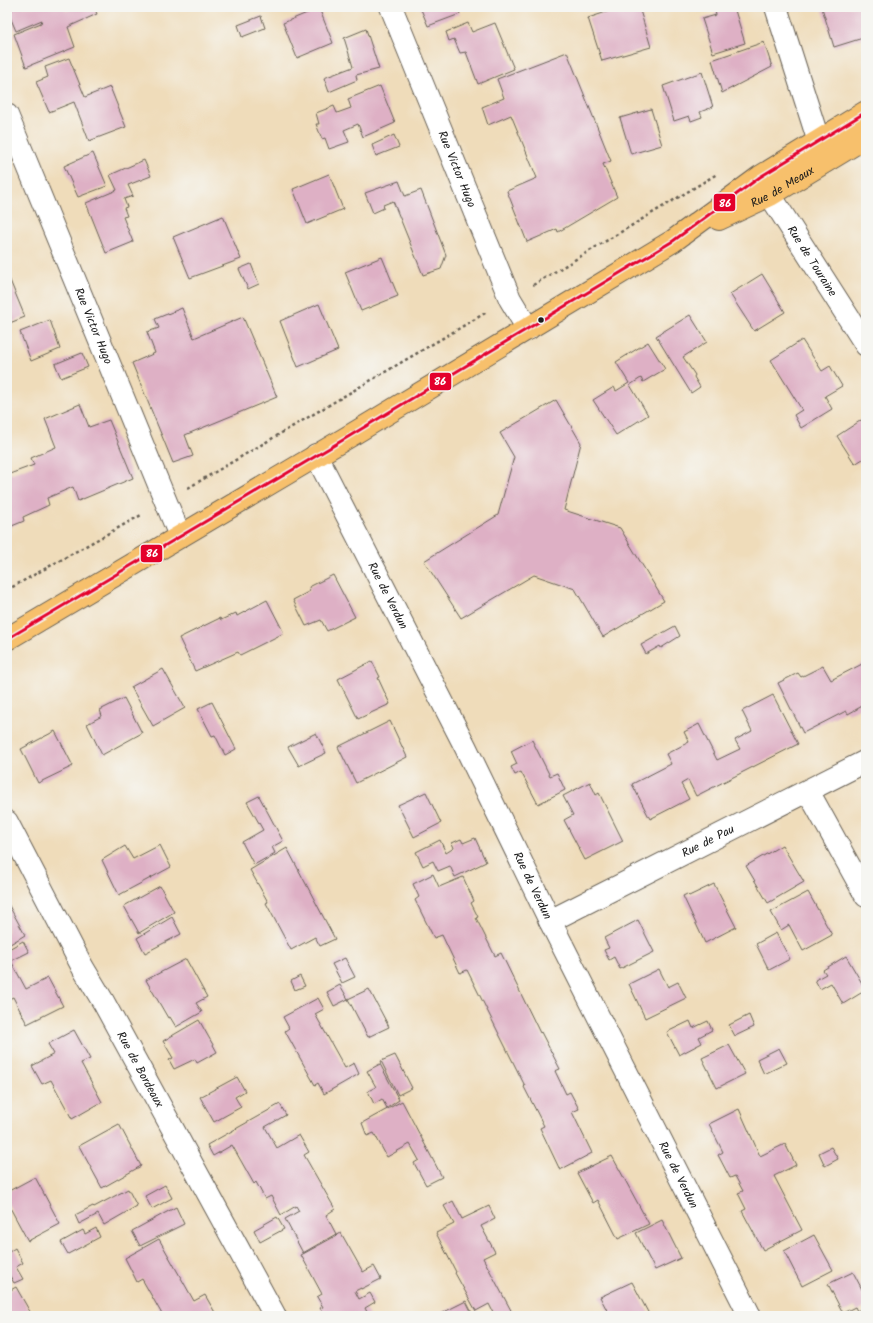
<svg xmlns="http://www.w3.org/2000/svg" width="873" height="1323" font-family="Kalam,sans-serif">
	<rect width="100%" height="100%" fill="#f6f6f2"/>
	<filter id="ink" filterUnits="userSpaceOnUse"><feTurbulence type="fractalNoise" baseFrequency=".025" numOctaves="2"/><feDisplacementMap in="SourceGraphic" scale="8" xChannelSelector="R" yChannelSelector="G"/><feConvolveMatrix kernelMatrix="1 2 1 2 8 2 1 2 1" color-interpolation-filters="sRGB"/></filter>
	<filter id="wash" filterUnits="userSpaceOnUse"><feTurbulence type="fractalNoise" baseFrequency=".012" numOctaves="4" result="noise"/><feDisplacementMap in="SourceGraphic" scale="16" xChannelSelector="R" yChannelSelector="G"/><feGaussianBlur stdDeviation="0.9" result="paint"/><feColorMatrix in="noise" values="0 0 0 0 0 0 0 0 0 0 0 0 0 0 0 0 0 1.4 0 .05"/><feComposite in="paint" operator="in"/></filter>
	<g filter="url(#wash)">
		<rect width="100%" height="100%" fill="#efdcba"/>
		<g id="blocks">
			<g fill="#deb0c5">
				<path d="M10,7H64L66,11L75,7H94L97,14L68,27L75,47L26,67L14,34L41,23L42,20L16,31L8,12L12,11Z"/>
				<path d="M420,7H457L460,14L428,26Z"/>
				<path d="M622,7H639L651,47L602,61L588,18Z"/>
				<path d="M714,7H734L745,43L713,53L702,19L716,15Z"/>
				<path d="M826,7H863L866,17V37L834,47L822,8Z"/>
				<path d="M319,8L333,43L297,58L283,23Z"/>
				<path d="M261,16L265,28L242,37L238,25Z"/>
				<path d="M468,23L472,32L495,23L514,69L478,84L466,52L460,53L454,39L449,41L446,32Z"/>
				<path d="M366,29L379,69L356,75L357,80L329,92L324,78L353,67L344,38Z"/>
				<path d="M764,42L772,67L722,93L712,60Z"/>
				<path d="M567,52L611,161L603,164L617,197L558,232L557,229L527,242L507,191L537,178L511,115L488,125L482,107L504,98L497,79Z"/>
				<path d="M69,58L85,97L110,87L126,127L89,141L74,102L49,112L36,82L48,77L45,67Z"/>
				<path d="M702,72L713,107L700,112L702,117L691,121L689,116L674,121L663,86Z"/>
				<path d="M380,86L395,123L363,137L358,124L344,130L349,142L329,149L325,138L322,139L316,124H319L316,113L334,106L337,113L351,108L348,99Z"/>
				<path d="M651,109L662,145L631,154L620,118Z"/>
				<path d="M394,135L399,147L376,156L372,145Z"/>
				<path d="M93,153L107,186L78,197L64,166Z"/>
				<path d="M144,160L151,176L128,185L133,196L124,199L127,207L124,208L127,216L123,217L133,242L106,253L86,203L117,190L110,175Z"/>
				<path d="M329,174L343,209L307,224L293,189Z"/>
				<path d="M399,181L405,196L421,190L446,255L441,269L423,275L393,201L383,205L384,208L373,213L365,193Z"/>
				<path d="M223,216L241,259L190,278L173,237Z"/>
				<path d="M382,257L398,296L361,311L345,272Z"/>
				<path d="M251,264L259,284L248,289L239,269Z"/>
				<path d="M762,274L785,312L754,331L730,294Z"/>
				<path d="M9,278L25,317L7,324V279Z"/>
				<path d="M319,304L338,350L298,367L280,321Z"/>
				<path d="M182,308L194,338L243,317L277,397L185,435L193,456L173,463L132,363L155,353L147,332L159,328L155,319Z"/>
				<path d="M690,315L707,342L683,357L695,375L694,377L700,387L691,393L656,336Z"/>
				<path d="M50,320L60,349L31,361L20,332Z"/>
				<path d="M802,340L822,371L830,366L842,386L825,396L832,409L801,428L794,415L802,410L771,360Z"/>
				<path d="M648,342L665,369L643,382L641,378L630,385L648,415L616,435L593,400L614,387L616,391L629,383L616,362Z"/>
				<path d="M82,353L88,367L61,378L55,364Z"/>
				<path d="M556,400L581,443L564,510L620,528L664,601L603,637L575,589L534,575L461,618L424,561L498,515L514,457L500,433Z"/>
				<path d="M80,404L89,427L109,420L133,478L78,501L73,487L47,498L49,505L23,517L24,521L7,528V488L10,487L7,475L34,465L31,458L56,447L45,419Z"/>
				<path d="M866,417V457L855,464L837,436Z"/>
				<path d="M333,575L355,617L327,631L321,620L306,626L293,600L310,591L309,587Z"/>
				<path d="M267,600L284,633L240,655L238,652L195,671L179,638L220,618L221,620L236,613L237,616Z"/>
				<path d="M675,626L680,636L661,648L660,646L646,654L641,645Z"/>
				<path d="M372,661L380,677L378,678L390,704L358,719L338,679Z"/>
				<path d="M866,662V704L848,714L846,711L803,733L778,683L798,673L801,677L823,666L831,680Z"/>
				<path d="M163,669L185,708L153,726L131,687Z"/>
				<path d="M773,695L798,744L696,796L688,780L681,784L689,799L650,819L632,784L671,764L666,754L689,742L684,732L699,724L717,760L740,749L735,740L752,731L742,711Z"/>
				<path d="M124,698L142,733L102,755L87,724L102,716L100,710Z"/>
				<path d="M212,702L236,749L225,755L215,735L212,736L198,709Z"/>
				<path d="M390,721L407,757L356,783L338,747Z"/>
				<path d="M55,731L73,766L38,783L21,749Z"/>
				<path d="M316,733L326,753L299,766L288,747Z"/>
				<path d="M532,740L550,776L557,773L565,790L538,804L521,772L515,775L511,767L517,764L511,751Z"/>
				<path d="M590,782L596,795L599,793L623,841L585,860L564,820L573,815L563,796Z"/>
				<path d="M426,792L441,823L414,837L398,805Z"/>
				<path d="M259,796L283,841L272,847L275,853L254,865L242,842L263,830L247,802Z"/>
				<path d="M475,838L486,862L455,877L450,866L438,871L433,861L423,866L416,852L440,840L446,853L454,848L452,843L461,839L463,843Z"/>
				<path d="M160,845L171,867L119,895L102,860L125,846L133,859Z"/>
				<path d="M782,845L804,882L768,903L746,866Z"/>
				<path d="M287,848L335,939L320,946L315,937L291,950L266,903L268,902L250,870Z"/>
				<path d="M433,874L439,887L463,877L474,901L471,903L478,917L476,918L495,956L501,953L540,1033L541,1032L560,1069L555,1071L566,1094L570,1092L579,1109L572,1112L592,1153L560,1170L540,1128L544,1126L524,1087L525,1086L467,970L460,973L442,935L434,938L415,900L419,897L413,884Z"/>
				<path d="M714,884L736,927L705,943L683,896L687,894L689,896Z"/>
				<path d="M160,886L174,912L139,933L124,906Z"/>
				<path d="M808,892L832,935L803,951L789,925L781,930L771,912Z"/>
				<path d="M7,902L25,935L7,946Z"/>
				<path d="M172,917L181,934L145,953L137,938Z"/>
				<path d="M638,920L654,952L620,969L614,957L609,960L604,950L609,948L604,938Z"/>
				<path d="M776,933L790,959L769,970L756,944Z"/>
				<path d="M23,941L29,952L11,961L26,989L48,978L63,1006L27,1024L13,997L7,1000V950Z"/>
				<path d="M846,956L866,990L843,1004L831,983L820,989L815,980L826,974L823,970Z"/>
				<path d="M345,958L355,977L342,983L332,964Z"/>
				<path d="M186,959L207,997L196,1003L202,1012L176,1027L170,1017L168,1018L146,980Z"/>
				<path d="M659,969L668,987L678,982L686,998L645,1018L629,984Z"/>
				<path d="M300,976L305,986L295,990L291,981Z"/>
				<path d="M340,985L348,999L334,1006L327,992Z"/>
				<path d="M369,989L389,1027L368,1037L348,999Z"/>
				<path d="M318,998L324,1009L315,1014L345,1068L354,1063L359,1074L324,1094L318,1083L315,1085L285,1031L289,1028L283,1017Z"/>
				<path d="M749,1015L754,1027L735,1036L729,1025Z"/>
				<path d="M199,1020L217,1052L197,1063L195,1059L174,1069L169,1060L173,1058L163,1041Z"/>
				<path d="M690,1021L693,1028L708,1021L712,1030L699,1037L702,1043L679,1055L667,1032Z"/>
				<path d="M74,1030L90,1059L81,1063L102,1102L72,1119L51,1080L42,1084L32,1066L54,1054L48,1044Z"/>
				<path d="M729,1045L745,1074L717,1088L702,1058Z"/>
				<path d="M779,1048L787,1063L764,1074L757,1059Z"/>
				<path d="M395,1055L412,1088L398,1095L381,1061Z"/>
				<path d="M380,1064L399,1100L387,1108L382,1099L374,1104L368,1091L376,1087L367,1071Z"/>
				<path d="M237,1077L245,1091L235,1097L241,1107L214,1122L200,1097Z"/>
				<path d="M402,1101L442,1177L426,1185L414,1163L419,1160L410,1144L387,1157L374,1133L367,1136L362,1123Z"/>
				<path d="M280,1104L286,1115L265,1127L277,1148L299,1135L309,1152L304,1155L335,1209L326,1215L336,1234L303,1253L285,1219L299,1211L296,1206L281,1215L271,1196L265,1199L256,1182L254,1184L232,1145L213,1156L207,1145Z"/>
				<path d="M739,1109L760,1156L785,1144L796,1165L774,1176L802,1230L763,1250L742,1211L746,1209L738,1193L743,1191L735,1176L730,1178L718,1155L723,1152L709,1124Z"/>
				<path d="M119,1124L141,1166L102,1188L79,1146Z"/>
				<path d="M831,1147L838,1159L825,1166L819,1153Z"/>
				<path d="M612,1156L649,1224L618,1239L598,1200L593,1203L577,1173Z"/>
				<path d="M35,1177L60,1224L28,1241L7,1202V1192Z"/>
				<path d="M165,1185L172,1198L152,1209L145,1196Z"/>
				<path d="M128,1189L137,1206L104,1225L98,1214L79,1224L75,1215L93,1206L94,1207Z"/>
				<path d="M453,1201L462,1219L489,1206L495,1219L481,1226L495,1252L483,1258L514,1316H495L489,1304L476,1311L455,1273L456,1272L436,1233L454,1224L444,1206Z"/>
				<path d="M176,1207L184,1224L140,1246L132,1231Z"/>
				<path d="M277,1217L284,1229L260,1242L254,1230Z"/>
				<path d="M662,1220L681,1258L655,1270L636,1233Z"/>
				<path d="M96,1228L100,1237L68,1254L61,1242L83,1230L85,1234Z"/>
				<path d="M341,1233L363,1272L374,1266L381,1279L361,1289V1288L355,1291L359,1299L370,1293L375,1302L365,1308L369,1316H325L320,1308L323,1307L317,1297L322,1294L301,1255Z"/>
				<path d="M814,1235L833,1270L802,1286L784,1251Z"/>
				<path d="M159,1239L194,1301L205,1295L217,1316H163L142,1279L137,1282L125,1258Z"/>
				<path d="M7,1248L9,1252L15,1248L23,1263L16,1267L23,1279L14,1283L7,1271Z"/>
				<path d="M853,1272L866,1297V1301L864,1302L866,1307L857,1311L855,1307L843,1313L828,1284Z"/>
				<path d="M632,1282L650,1316H610L600,1297Z"/>
				<path d="M16,1287L29,1310L32,1316H7V1292Z"/>
				<path d="M466,1301L472,1313L467,1316H436Z"/>
			</g>
		</g>
	</g>
	<g filter="url(#ink)">
		<use href="#blocks" fill-opacity="0" stroke="#665f53" stroke-width="1"/>
		<g fill="none" stroke-linecap="round" stroke-linejoin="round">
			<g stroke="#665f53" stroke-width="24">
				<g id="minor">
					<path id="s1" d="M391,7L510,299L528,329"/>
					<path d="M776,7L824,158"/>
					<path id="s2" d="M7,115L180,536"/>
					<path id="s3" d="M760,178L770,195L866,345"/>
					<path id="s4" d="M316,455L465,746L550,921L750,1316"/>
					<path d="M808,791L866,896"/>
					<path id="s5" d="M7,822L83,968L104,1003L275,1316"/>
					<path id="s6" d="M550,921L866,761"/>
				</g>
			</g>
			<g stroke="#665f53" stroke-width="24">
				<g id="major">
					<path id="s7" d="M719,219L770,195L866,137"/>
					<path d="M7,639L348,437L673,241L760,177L866,112"/>
				</g>
			</g>
			<g stroke="#665f53" stroke-width="2.5" stroke-dasharray="3 3" stroke-linecap="butt">
				<path d="M533,285L717,174"/>
				<path d="M188,488L487,312"/>
				<path d="M7,590L143,514"/>
			</g>
			<use href="#minor" stroke="#fff" stroke-width="22"/>
			<use href="#major" stroke="#f7c06c" stroke-width="22"/>
			<g stroke="#f6f6f2" stroke-width="6">
				<path id="bus-1" d="M7,639L348,437L673,241L760,177L866,112"/>
			</g>
			<use href="#bus-1" stroke="#e4002b" stroke-width="3"/>
		</g>
	</g>
	<circle fill="#1c1c1c" stroke="#f6f6f2" stroke-width="1.5" cx="541" cy="320" r="3.5"/>
	<g text-anchor="middle" dominant-baseline="central" stroke-width="4" stroke-linejoin="round" paint-order="stroke">
		<g font-size="12" fill="#1c1c1c" stroke="#f6f6f2">
			<text stroke="none"><textPath href="#s1" startOffset="175">Rue Victor Hugo</textPath></text>
			<text stroke="none"><textPath href="#s7" startOffset="71">Rue de Meaux</textPath></text>
			<text stroke="none"><textPath href="#s3" startOffset="98">Rue de Touraine</textPath></text>
			<text stroke="none"><textPath href="#s2" startOffset="228">Rue Victor Hugo</textPath></text>
			<text stroke="none"><textPath href="#s4" startOffset="158">Rue de Verdun</textPath></text>
			<text stroke="none"><textPath href="#s6" startOffset="177">Rue de Pau</textPath></text>
			<text stroke="none"><textPath href="#s4" startOffset="482">Rue de Verdun</textPath></text>
			<text stroke="none"><textPath href="#s5" startOffset="281">Rue de Bordeaux</textPath></text>
			<text stroke="none"><textPath href="#s4" startOffset="806">Rue de Verdun</textPath></text>
		</g>
	</g>
	<g stroke="#f6f6f2" stroke-width="1.5">
		<rect x="713" y="193" width="23" height="19" rx="4" fill="#e4002b"/>
		<rect x="429" y="372" width="23" height="19" rx="4" fill="#e4002b"/>
		<rect x="140" y="544" width="23" height="19" rx="4" fill="#e4002b"/>
	</g>
	<g font-size="11" text-anchor="middle" font-weight="bold" fill="#fff">
		<text x="725" y="207">86</text>
		<text x="440" y="385">86</text>
		<text x="152" y="557">86</text>
	</g>
	<rect width="873" height="1323" fill="none" stroke="#f6f6f2" stroke-width="24"/>
</svg>
